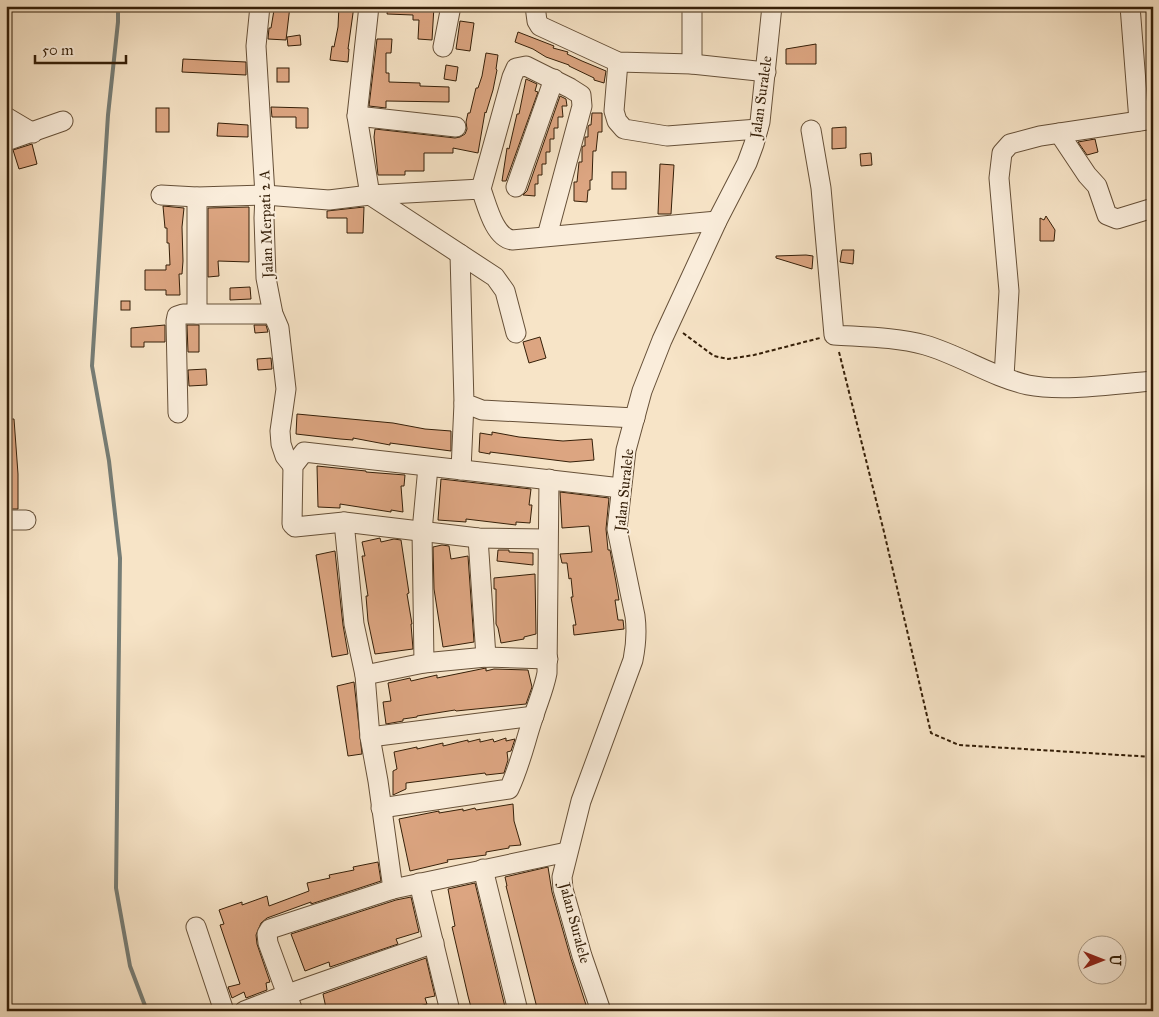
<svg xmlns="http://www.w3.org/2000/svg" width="1159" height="1017" font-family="'IM FELL Great Primer',serif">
	<rect width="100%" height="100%" fill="#f7e4c7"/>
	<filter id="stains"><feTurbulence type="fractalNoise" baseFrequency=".004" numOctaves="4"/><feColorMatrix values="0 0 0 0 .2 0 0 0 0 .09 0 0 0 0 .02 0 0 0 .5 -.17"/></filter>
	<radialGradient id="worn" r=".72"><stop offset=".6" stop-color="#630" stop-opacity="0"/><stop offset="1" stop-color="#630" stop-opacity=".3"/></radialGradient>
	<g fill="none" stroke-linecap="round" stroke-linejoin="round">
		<path stroke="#767d76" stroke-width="4" d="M118,6V22L108,115L92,366L109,461L120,558L116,888L130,966L147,1011"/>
	</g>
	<g fill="#dca581" stroke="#351f08">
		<path d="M279,6H290L286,40L268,39L269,28H271L274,10H278Z"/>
		<path d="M339,6H354L348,49H349L348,62L330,60L332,46L334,47L338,27Z"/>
		<path d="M388,6H434L432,40L418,39L419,20H413V15L387,14Z"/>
		<path d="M460,21L474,23L470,51L456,49Z"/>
		<path d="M518,32L554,46L553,48L568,52L567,54L582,61L606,71L604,83L594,80V78L569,66V65L546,57L533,49L515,42Z"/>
		<path d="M300,35L301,45L288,46L287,37Z"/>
		<path d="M377,39H392L391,53H386V73H389V82L420,83V86L449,87V102L386,101V108L369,106Z"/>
		<path d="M816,44V64H786V49Z"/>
		<path d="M486,53L498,55L496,69L497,70L493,90L486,113L485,112L478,153L453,148V153H424V171H405V175H378L374,137L375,129L455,138L460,137L465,134L467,129L466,122L468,113H470L476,88H478L482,76Z"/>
		<path d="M183,59L246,62V75L182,72Z"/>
		<path d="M446,65L458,67L456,81L444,79Z"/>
		<rect x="277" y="68" width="12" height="14"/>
		<path d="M526,79L537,84L535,91L538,92L506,181H502L507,148L509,149L517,114H519Z"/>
		<path d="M560,96L566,99L567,106H562L563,117H558V128H554V139H550V152H546V164H542V175H538V184H535V196L523,195L527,191Z"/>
		<path d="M271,107L308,108V128H296V117H272Z"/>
		<rect x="156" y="108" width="13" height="24"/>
		<path d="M592,113H602V132H598L596,151H593L592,180H590V190H588L587,202L574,201V182H577L579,162H582V148L583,146H585V137H588V127L589,125H591Z"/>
		<path d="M218,123L248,125V137L217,136Z"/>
		<path d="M846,127V148L832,149V128Z"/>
		<path d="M1095,139L1098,152L1087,155L1078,142Z"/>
		<path d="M32,144L37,164L19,169L13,150Z"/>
		<path d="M871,153L872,165L861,166L860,154Z"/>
		<path d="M660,164L674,165L671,214H658Z"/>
		<rect x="612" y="172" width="14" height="17"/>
		<path d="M163,206L184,208L182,227L183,261L182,274H179L180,295H166V290H145V270H166V265H170L169,243H167V228H165Z"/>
		<path d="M249,207V262L218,261L219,276L208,277V208Z"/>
		<path d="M364,207L363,233H347V218H327V211Z"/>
		<path d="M1046,216L1055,230L1054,241H1040V218L1044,220Z"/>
		<path d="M842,250H854L853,264L840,262Z"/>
		<path d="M806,255L813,256L812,269L776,258V256Z"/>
		<path d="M250,287L251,299L230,300V288Z"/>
		<rect x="121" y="301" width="9" height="9"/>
		<path d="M165,325V342H144V347H131V328Z"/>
		<path d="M187,325H199V352H188Z"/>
		<path d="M254,325H266L268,332L255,333Z"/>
		<path d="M540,337L546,358L529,363L523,342Z"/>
		<path d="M271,358L272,369L258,370L257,359Z"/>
		<path d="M206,369L207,385L189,386L188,370Z"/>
		<path d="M297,414L393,423L425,429L451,431V451L390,443V445L353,438V440L340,439L296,434Z"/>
		<path d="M6,419H14L18,474V509H6Z"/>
		<path d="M492,432L519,437L563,441L592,439L594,460L570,462L490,452V454L479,452L480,433L492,435Z"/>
		<path d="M317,466L366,471V472L405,475L404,486H401L403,512L391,510V512L340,504V508L318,507Z"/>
		<path d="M441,479L531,489L529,505H532L530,523L516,522V525L466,519V522L438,520Z"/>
		<path d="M560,492L609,498L606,529L608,550H610L616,582L619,600H615L618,620H623L624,629L574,635L573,625H576L571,597H573L571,578L569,579L567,563H562L560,554L592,552L589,526L562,528Z"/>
		<path d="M380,538L381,542L394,539L401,540L409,593L407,594L412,624H411L413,649L375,654L368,621L366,596H368L362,556H365L362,542Z"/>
		<path d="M442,545L449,546L451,559L468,556L474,642L443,647L434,589L433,547Z"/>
		<path d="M498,550H509V552L533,553V565L497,561Z"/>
		<path d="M335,551L343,625L348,654L332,657L316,555Z"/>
		<path d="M535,574L536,634L524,637V639L501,643L498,628L496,624V589H494V578Z"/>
		<path d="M486,668V671L494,669L528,670L532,687L526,704L456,711L455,710L417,716V717L403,719V721L386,724L383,702L391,701L388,683L410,678L411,681L437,675V678Z"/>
		<path d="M354,682L362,754L348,756L337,686Z"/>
		<path d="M506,738V741L515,739L511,751L507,752L508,760L504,773L486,775L485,773L406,783V789L393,795V771L397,769L394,752L417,747V749L443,743V746L468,740V742L480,739V742L493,739L494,742Z"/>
		<path d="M513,804L514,821L521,845L509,846V848L486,852V855L447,860L448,862L410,871L399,819L439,811V813L463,809V811L475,808L476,810Z"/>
		<path d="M378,862L381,881L311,904V902L267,918L261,923L256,935L257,944L270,982L266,983L267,990L246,998L244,992L232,998L228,987L240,984L220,925L224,924L219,910L242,902V905L267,896L269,906L309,891L307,883L330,878L329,875L354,870L353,867Z"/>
		<path d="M548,867L552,892L571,959L588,1011H568V1008L556,1011H538L536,1004L506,886H507L505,877Z"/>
		<path d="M475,883L506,1011H472L468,996L452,927L455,926L448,889Z"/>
		<path d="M411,897L419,932L396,939L398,944L330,967L329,962L305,971L291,934L396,900Z"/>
		<path d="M426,958L435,996L425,998L427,1004L402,1011H330V1007L326,1008L323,994Z"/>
	</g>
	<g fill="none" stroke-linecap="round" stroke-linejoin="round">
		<g stroke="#665038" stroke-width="21">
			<g id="minor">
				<path d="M260,6L256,46L265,195L264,218L266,278L273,314L279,328L286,389L280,431L281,444L285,456L293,466"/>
				<path d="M369,6L357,116L370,195L495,277L505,291L516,333"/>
				<path d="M535,6L537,21L540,26L618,62L692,64L766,72"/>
				<path d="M1130,6L1139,121"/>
				<path d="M443,47L451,6"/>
				<path d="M618,62L614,111L617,121L624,129L667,136L758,129"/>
				<path d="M692,64V6"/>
				<path d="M357,116L456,127"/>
				<path d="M6,117L33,133"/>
				<path d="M811,130L821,188L834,335C864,337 896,337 925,345C960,355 992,377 1028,385C1063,392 1116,384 1153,381"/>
				<path d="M1059,133L1087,175L1097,186L1107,215L1117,219L1153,208"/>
				<path d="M6,141L63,121"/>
				<path d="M516,187L554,79"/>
				<path d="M481,189L512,77L516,68L526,66L570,88L581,95L582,106L547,236"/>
				<path d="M161,195L197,197L265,195L329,200L370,195L481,189C487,205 494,237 512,240L717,221"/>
				<path d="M460,254L464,403L482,410L635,418"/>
				<path d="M197,314V197"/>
				<path d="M1004,377L1009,291L999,178L1002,153L1010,144L1040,136L1153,119"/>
				<path d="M178,413L176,321L177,316L183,314H273"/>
				<path d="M461,470L464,403"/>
				<path d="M6,520H26"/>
				<path d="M344,522L354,624L365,675L370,737L378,781L393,889"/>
				<path d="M478,538L486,657"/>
				<path d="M547,539L478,538L344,522L295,527L292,524L293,466L304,452L621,488"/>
				<path d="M424,663L422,531L428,467"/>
				<path d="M365,675L424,663L486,657L548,659"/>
				<path d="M370,737L534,716"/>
				<path d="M381,808L509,789C520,766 525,742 533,718C538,702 544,689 547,673L549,479"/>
				<path d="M483,869L518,1011"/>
				<path d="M419,883L450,1011"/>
				<path d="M196,927L224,1011"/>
				<path d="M244,1011L288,994L434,943"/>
				<path d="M293,1011L268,943L267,934L270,929L393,889L567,852"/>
				<path d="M601,1011L582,956L563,889L562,877L581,801L633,660C636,645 637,631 635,616L617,529L626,450L642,391L662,340L717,221L747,163L754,144L760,122L772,6"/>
			</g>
		</g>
		<g stroke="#351f08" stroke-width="2" stroke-dasharray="4 2.5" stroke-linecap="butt">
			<path d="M683,333L714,356L728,359L754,355L820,338"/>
			<path d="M839,352L884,532L931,733L959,745L1153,757"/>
		</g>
		<use href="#minor" stroke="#faeddb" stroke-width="19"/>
	</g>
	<g text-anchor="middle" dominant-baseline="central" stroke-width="4" stroke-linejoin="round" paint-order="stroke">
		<g font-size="15" fill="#351f08" stroke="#faeddb">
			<text transform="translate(761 97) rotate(-82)">Jalan Suralele</text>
			<text transform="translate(266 224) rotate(-92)">Jalan Merpati 2 A</text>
			<text transform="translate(624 490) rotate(-84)">Jalan Suralele</text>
			<text transform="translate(575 923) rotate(75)">Jalan Suralele</text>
		</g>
	</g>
	<rect width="1159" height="1017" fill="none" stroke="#f7e4c7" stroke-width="25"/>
	<rect x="8" y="8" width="1144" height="1002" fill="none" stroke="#351f08" stroke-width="2.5"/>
	<rect x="12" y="12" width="1134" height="992" fill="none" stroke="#351f08"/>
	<g transform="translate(1102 960) rotate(90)"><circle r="24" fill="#faeddb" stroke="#ab9b87"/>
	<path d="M0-4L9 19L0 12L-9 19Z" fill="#8f2418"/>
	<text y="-8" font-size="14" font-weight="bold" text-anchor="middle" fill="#351f08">U</text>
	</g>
	<path d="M35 55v8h91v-8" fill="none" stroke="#351f08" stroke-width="2.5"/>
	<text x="42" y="55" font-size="15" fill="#351f08" stroke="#faeddb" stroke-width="4" paint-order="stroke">50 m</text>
	<rect width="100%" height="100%" filter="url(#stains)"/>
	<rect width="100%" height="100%" fill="url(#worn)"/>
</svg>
